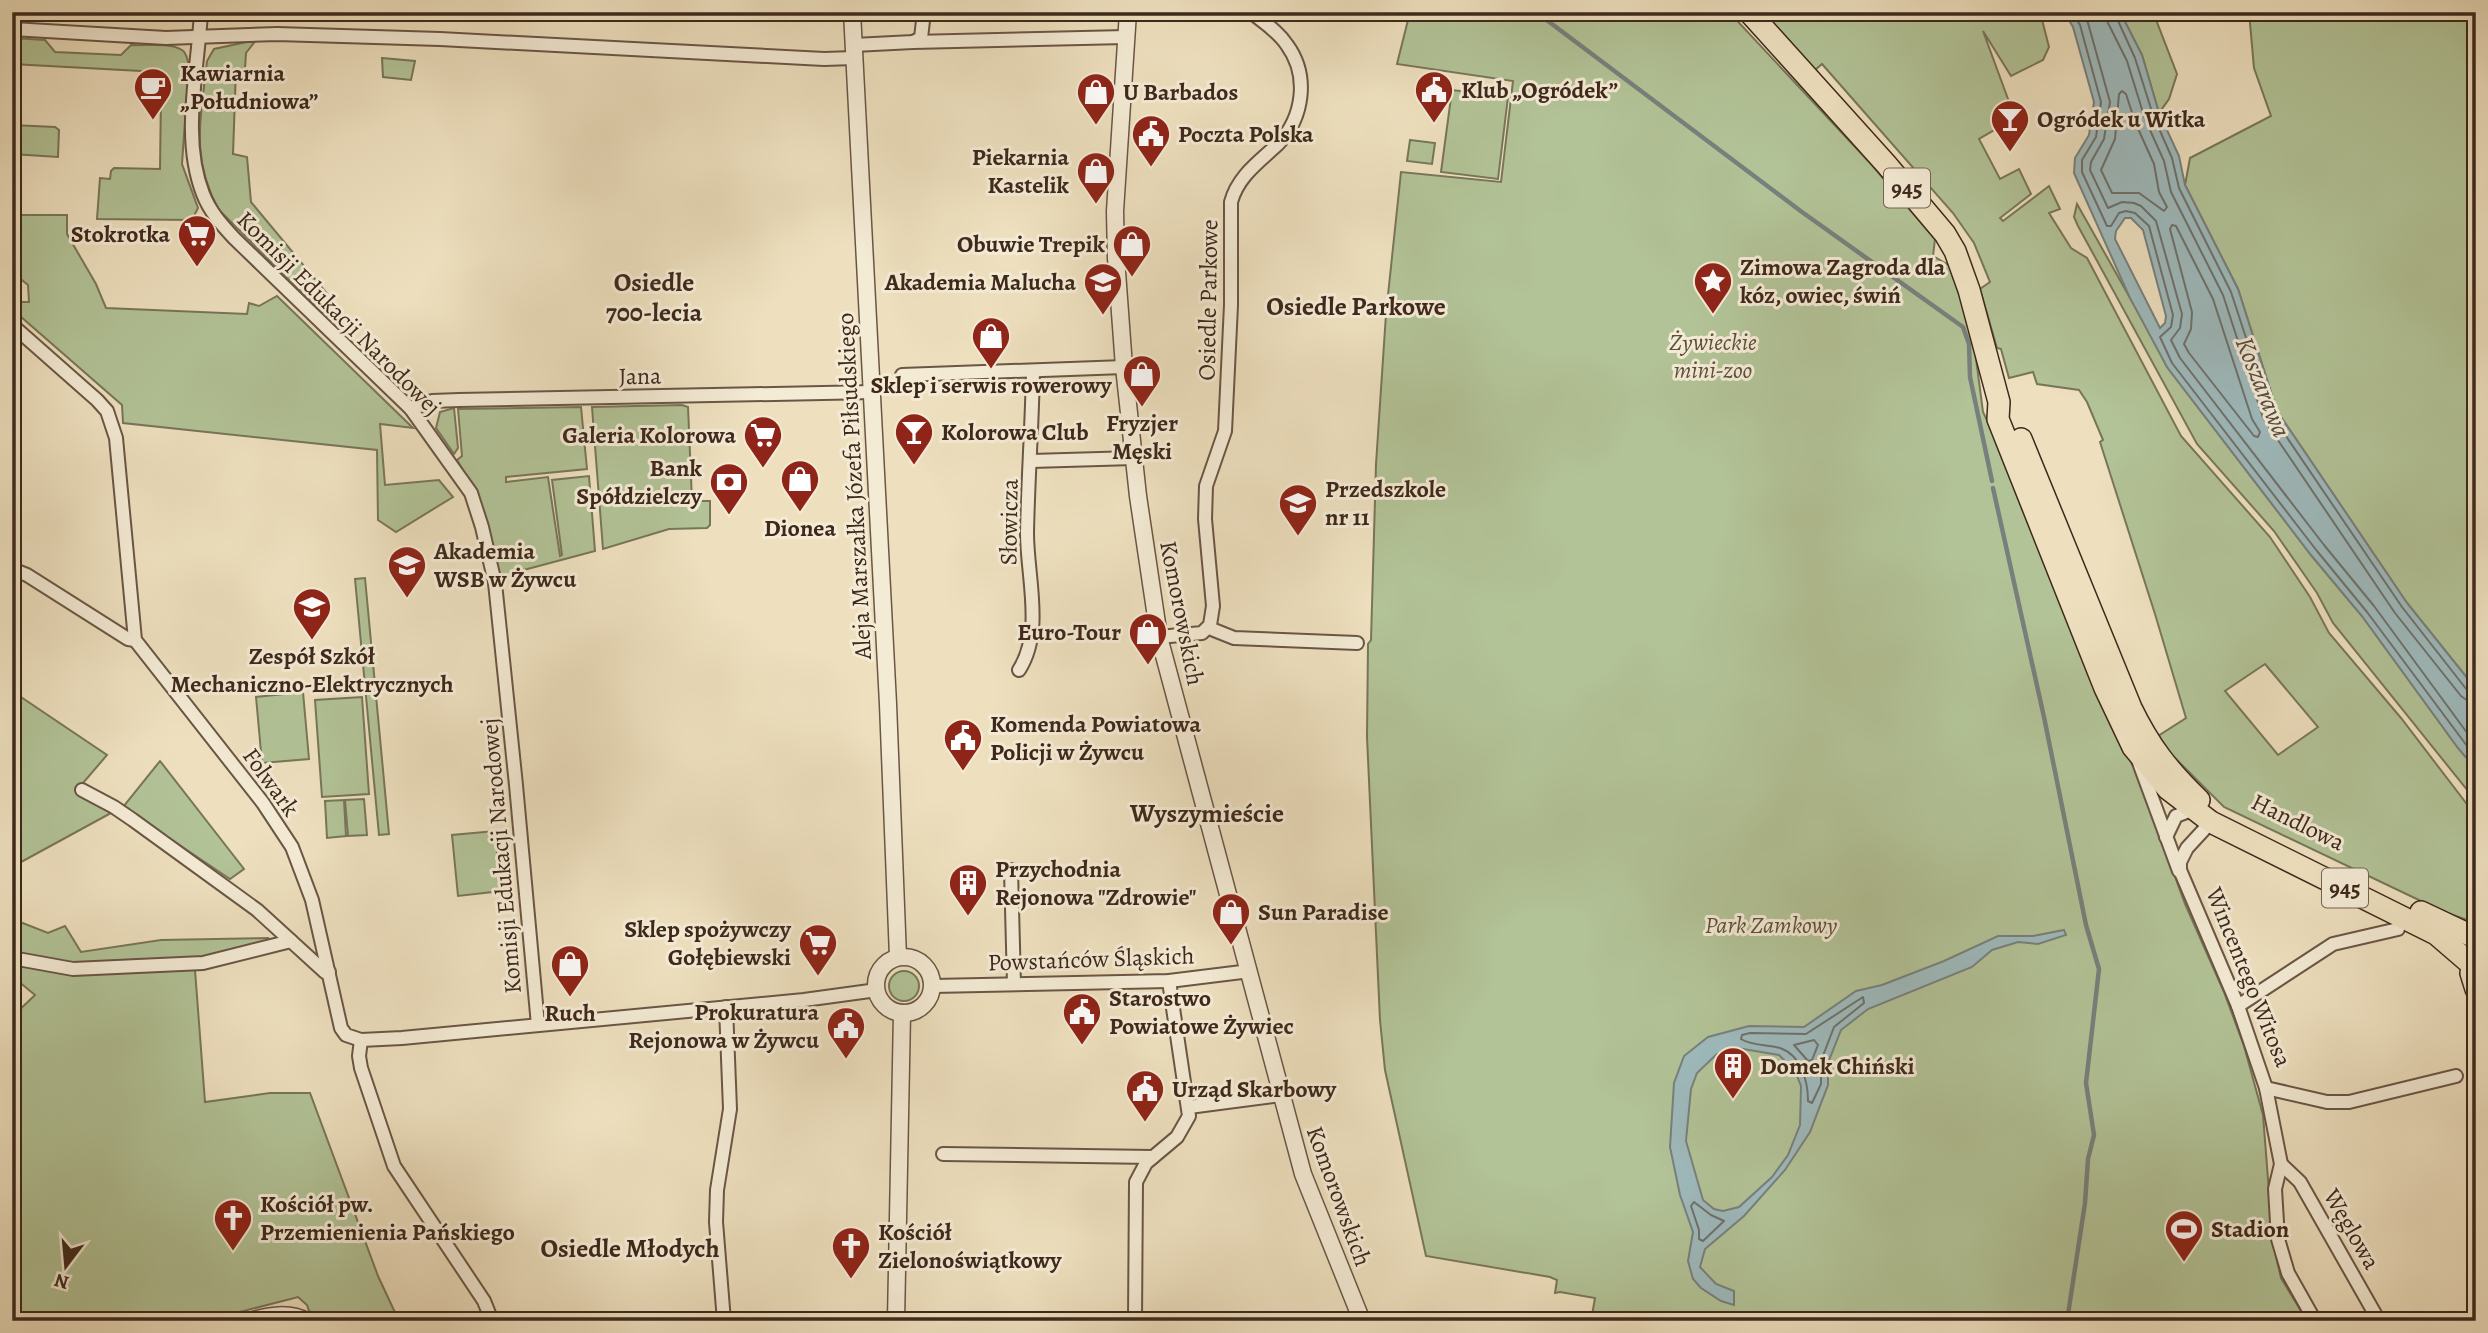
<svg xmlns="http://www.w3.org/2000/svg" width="2488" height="1333" font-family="Alegreya,serif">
	<rect width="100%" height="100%" fill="#eee0bf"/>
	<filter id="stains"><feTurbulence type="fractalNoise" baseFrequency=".00286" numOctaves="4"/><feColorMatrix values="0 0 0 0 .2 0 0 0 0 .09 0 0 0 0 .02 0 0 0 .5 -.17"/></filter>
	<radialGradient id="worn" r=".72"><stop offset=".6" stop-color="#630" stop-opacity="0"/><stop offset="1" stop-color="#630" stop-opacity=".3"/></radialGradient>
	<g fill="#b2c397" stroke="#78765a" stroke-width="2" fill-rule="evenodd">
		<path d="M1410,12H1729L1871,164L1935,239L1933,256L1952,267L1973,336L1983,412L2015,480L2144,791L2185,904L2224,992L2244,1046L2263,1115L2273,1243L2281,1278L2307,1321H1707L1692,1319L1691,1321H1591L1595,1298L1560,1292L1555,1293L1557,1280L1550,1277L1426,1256L1385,1070L1380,1020L1367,737L1368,644L1371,640L1376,464L1386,314L1401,172L1501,182L1513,81L1397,64Z"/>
		<path d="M1761,12H2040L2049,47L2043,60L2011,76L1983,31L2015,118L1979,139L2000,179L2019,169L2031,194L2000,218L2003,221L2049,186L2060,209L2049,213L2071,248L2087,258L2181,436L2270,537L2310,597L2329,633L2401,718L2476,816V923L2444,912L2224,807L2155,738L2186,718L2155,614L2100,442L2103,440L2087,402L2079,390L2037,384L2033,372L2009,378L2001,349L1997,348L1980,289L1990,282L1974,243L1953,213L1822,64L1815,70ZM2265,664L2318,727L2278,755L2225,691Z"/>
		<path d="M2120,12H2153L2177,74L2169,99L2159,113L2142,55Z"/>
		<path d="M2249,12H2476V689L2407,603L2277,411L2238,289L2185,185L2190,158L2271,116L2254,68Z"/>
		<path d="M12,38L45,40L55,52L121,55L131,45C145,46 170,42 182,50C187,53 187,59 189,65L182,164L198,208L192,220L97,219L100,178L110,179L111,171L114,168L160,169L161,94L141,71L12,64Z"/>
		<path d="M256,40L246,53L245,69H236L233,154L247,157L251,202L339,308L326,317L219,210C190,158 201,118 207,61L214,49Z"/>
		<path d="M382,58L415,61L411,80L383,77Z"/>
		<path d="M1452,90L1508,97L1498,179L1441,172Z"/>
		<path d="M12,125L55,127L59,130L58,157L12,154Z"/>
		<path d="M1410,140L1435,143L1432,164L1407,161Z"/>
		<path d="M2077,204L2151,335L2167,367L2311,555L2362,616L2458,748L2476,769V801L2333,623L2317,593L2274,531L2197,444L2078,226L2074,217Z"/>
		<path d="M12,215H67V234L96,284L106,308L247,314L249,303L259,306L277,296L413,428L380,424L385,485L439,480L453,497L396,532L378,520L377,450L123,423L122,405L12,309V302H29L28,285L12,272Z"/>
		<path d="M682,405L688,407L692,501H710V525L707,528L669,529L603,549L592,407Z"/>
		<path d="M581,407L587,469L506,477V482L548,477L560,556L562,555L552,480L589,476L595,551L520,571L500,578C489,531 483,502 457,460L462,456L458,409Z"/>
		<path d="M454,408L458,448L454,454L436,428L440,412Z"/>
		<path d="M365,578L389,834L379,835L355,579Z"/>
		<path d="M12,691L107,755L83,783L82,790L111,813L12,867Z"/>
		<path d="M303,692L309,759L262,763L256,697Z"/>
		<path d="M362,697L369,794L322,797L315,700Z"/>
		<path d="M160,761L244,869L230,879L123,807Z"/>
		<path d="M364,799L367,835L348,836L345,800Z"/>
		<path d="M344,800L346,836L327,838L325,801Z"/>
		<path d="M495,831L501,891L458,896L452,835Z"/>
		<path d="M20,922L48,933L65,926L81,952L161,940L268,938L265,948L195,970L205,1102L270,1093H310L378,1276L399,1321H324V1318L309,1311L307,1305L298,1297L205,1321H12V1017L35,995L12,976V923Z"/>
		<circle cx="904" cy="986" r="15"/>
	</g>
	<g fill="#9ebabd" stroke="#78807d" stroke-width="2" fill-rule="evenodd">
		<path d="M2064,12H2120L2142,55L2159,113L2179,156L2185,185L2238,289L2277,411L2407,603L2476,689V769L2458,748L2362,616L2311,555L2167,367L2130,298L2074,173L2075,158L2089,135L2094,102L2073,27ZM2125,218H2131L2143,230L2166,316L2165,323L2160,328L2115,239L2116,231Z"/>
		<path d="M2064,930L2066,935L2038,944L2018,942L1992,950L1972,967L1868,1009L1841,1030L1828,1063V1085L1810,1132L1785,1170L1744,1216L1705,1249L1700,1267L1716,1284L1734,1291V1305L1721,1301L1701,1288L1693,1279L1688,1261L1693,1232L1680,1195L1670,1147L1674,1083L1684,1056L1708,1037L1749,1026L1804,1027L1856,991L1882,985L1944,961L1998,936H2033ZM1737,1048L1779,1055L1795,1071L1801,1086L1800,1125L1788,1155L1772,1177L1739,1207L1723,1211L1714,1209L1703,1200L1686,1141L1691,1089L1697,1073L1717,1054Z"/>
	</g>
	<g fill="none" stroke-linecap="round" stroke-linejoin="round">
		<g stroke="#6e716c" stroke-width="2">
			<path d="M2072,12L2080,25L2101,102L2096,137L2082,160V172L2107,226H2111L2119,213L2126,211L2135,213L2149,226L2173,315L2171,327L2160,337L2172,363L2317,551L2367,612L2476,758"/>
			<path d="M2082,12L2088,23L2110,102L2104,139L2091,162L2090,170L2108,208L2122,202L2134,203L2141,206L2156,221L2182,314L2180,328L2171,340L2180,358L2324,545L2374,606L2476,745"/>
			<path d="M2105,12L2107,21L2127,61L2145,119L2164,161L2171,192L2223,295L2263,418L2395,613L2461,696L2468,701L2476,702"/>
			<path d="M2114,12L2135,58L2153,115L2172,158L2179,188L2231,292L2271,414L2402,607L2467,690L2476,693"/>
			<path d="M2122,91L2126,94L2135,122L2154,164L2159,192L2167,207L2164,211L2139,193H2112L2101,170L2115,139L2119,94Z"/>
			<path d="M2172,225L2176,226L2213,299L2252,419L2260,432L2258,437L2254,436L2189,353L2184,344L2191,329L2192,312L2170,229Z"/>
			<path d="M1863,997L1864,1003L1834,1027L1821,1061V1084L1812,1103L1808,1101C1808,1081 1801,1055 1780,1048C1767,1044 1752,1046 1741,1039L1742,1035L1750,1033L1806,1034Z"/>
			<path d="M1814,1040L1818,1045L1812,1060L1808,1061L1794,1045Z"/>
			<path d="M1694,1202L1711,1215L1724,1221L1703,1241L1699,1239V1230L1691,1206Z"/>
		</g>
		<g stroke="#78807d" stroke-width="4.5">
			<path d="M1536,12L1802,212L1963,327L1969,344L1970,377L1992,481"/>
			<path d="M1993,488L2044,717L2086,925L2099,969L2086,1083L2094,1135L2088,1159L2085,1203L2067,1321"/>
		</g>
		<g stroke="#6a5645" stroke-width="16">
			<g id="minor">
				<path d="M201,12C198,71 181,138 203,194C210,212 222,225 234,238L411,409L471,493L482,527L495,583L516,785L538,1025"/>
				<path d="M12,29L166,38L277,34L440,39L824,59L854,58"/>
				<path d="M913,42L1126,37"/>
				<path d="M854,45L913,42L921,38L924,12"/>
				<path d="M12,325L97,400L107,411L116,438L135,640L263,803L292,847L312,900L341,1028L346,1035L361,1040L402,1038L804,1000L877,990"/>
				<path d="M902,375L1124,367"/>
				<path d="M411,409L432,401L459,400L872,392"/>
				<path d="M1031,461L1134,458"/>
				<path d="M12,569L27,575L128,639L135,640"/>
				<path d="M1209,628L1234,638L1357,643"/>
				<path d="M1159,637L1202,633L1210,625L1213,606L1205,519L1206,486L1225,431L1231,305V202C1238,176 1259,162 1278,144C1304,117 1309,75 1287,45C1278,31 1263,22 1251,12"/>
				<path d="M1019,670C1044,631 1027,577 1027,533C1028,479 1032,425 1033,371"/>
				<path d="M2138,760L2179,871"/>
				<path d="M82,790L114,807L133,820L257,910L325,972H329"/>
				<path d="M2210,817L2211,822L2187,848L2180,862V870L2238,1006L2266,1088L2281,1164L2275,1189L2278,1239L2288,1273L2315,1321"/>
				<path d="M2166,837L2176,816L2197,808"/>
				<path d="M1011,870L1014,984"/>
				<path d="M12,958L73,969L203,963L291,941"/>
				<path d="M933,986L1169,981L1250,971"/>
				<path d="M2238,1006L2333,944L2398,929"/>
				<path d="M361,1040L359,1056L361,1068L394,1166L484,1301L492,1321"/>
				<path d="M2266,1088L2327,1102H2349L2456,1076"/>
				<path d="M1189,1107L1281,1095"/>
				<path d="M943,1154L1153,1157"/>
				<path d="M2281,1164L2300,1182L2379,1321"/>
				<path d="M724,1321L716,1222L717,1190L730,1109L726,1007"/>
				<path d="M1135,1321L1136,1182L1146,1163L1177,1137L1189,1116L1169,981"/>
				<path d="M2463,1321L2476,1316"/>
			</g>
		</g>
		<g stroke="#6a5645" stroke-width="19">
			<g id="tertiary">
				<path d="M852,12L888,704L898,957"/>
				<path d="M1128,12L1115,211L1116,258L1124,367L1138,496L1159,637L1303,1174L1362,1321"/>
				<circle cx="904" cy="985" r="28"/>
				<path d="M250,1321C267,1316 289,1311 306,1321"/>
				<path d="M896,1321L902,1013"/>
			</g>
		</g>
		<g stroke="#3e281c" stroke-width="24">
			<g id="primary">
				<path d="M1749,12L1886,164L1945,234L1955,251L1969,290L1999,402L1998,419L2105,688L2133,747L2168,789L2211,822L2436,934L2472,965"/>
				<path d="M2021,439L2131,708C2150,747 2168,770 2199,800"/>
				<path d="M2421,912L2476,938"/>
				<path d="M2476,957L2471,973L2476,989"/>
			</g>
		</g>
		<use href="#minor" stroke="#f4ebd5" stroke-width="12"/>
		<use href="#tertiary" stroke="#f4ebd5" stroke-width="16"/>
		<use href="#primary" stroke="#eee0bf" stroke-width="21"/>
	</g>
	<defs>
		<g id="cafe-pin" transform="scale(2.0125)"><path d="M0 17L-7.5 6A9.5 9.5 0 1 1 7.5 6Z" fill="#8f2418" stroke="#f4ebd5"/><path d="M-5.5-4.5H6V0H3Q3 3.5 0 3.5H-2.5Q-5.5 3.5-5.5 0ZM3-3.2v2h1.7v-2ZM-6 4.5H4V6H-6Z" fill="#fff"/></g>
		<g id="civic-pin" transform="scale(2.0125)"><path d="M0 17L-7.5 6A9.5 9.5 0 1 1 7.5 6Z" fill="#8f2418" stroke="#f4ebd5"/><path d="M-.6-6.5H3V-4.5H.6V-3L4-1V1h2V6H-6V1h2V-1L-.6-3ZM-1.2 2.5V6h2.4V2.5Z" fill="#fff"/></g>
		<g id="shop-pin" transform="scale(2.0125)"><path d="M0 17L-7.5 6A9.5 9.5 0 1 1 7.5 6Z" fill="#8f2418" stroke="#f4ebd5"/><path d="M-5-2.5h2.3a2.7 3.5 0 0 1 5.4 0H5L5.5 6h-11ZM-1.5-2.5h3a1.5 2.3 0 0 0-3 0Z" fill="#fff"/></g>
		<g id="bar-pin" transform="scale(2.0125)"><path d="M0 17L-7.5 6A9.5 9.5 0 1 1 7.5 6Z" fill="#8f2418" stroke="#f4ebd5"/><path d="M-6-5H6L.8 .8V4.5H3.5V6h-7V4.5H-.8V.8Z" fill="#fff"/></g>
		<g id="supermarket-pin" transform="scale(2.0125)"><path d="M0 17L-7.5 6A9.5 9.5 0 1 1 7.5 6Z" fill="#8f2418" stroke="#f4ebd5"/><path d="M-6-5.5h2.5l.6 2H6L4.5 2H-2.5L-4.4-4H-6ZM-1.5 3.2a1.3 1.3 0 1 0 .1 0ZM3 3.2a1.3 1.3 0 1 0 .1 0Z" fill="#fff"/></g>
		<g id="sight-pin" transform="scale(2.0125)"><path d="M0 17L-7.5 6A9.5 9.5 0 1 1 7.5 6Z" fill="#8f2418" stroke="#f4ebd5"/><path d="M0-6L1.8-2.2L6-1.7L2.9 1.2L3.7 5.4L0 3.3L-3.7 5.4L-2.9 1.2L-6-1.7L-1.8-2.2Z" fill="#fff"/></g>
		<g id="school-pin" transform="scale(2.0125)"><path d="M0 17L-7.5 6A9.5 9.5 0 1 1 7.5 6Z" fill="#8f2418" stroke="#f4ebd5"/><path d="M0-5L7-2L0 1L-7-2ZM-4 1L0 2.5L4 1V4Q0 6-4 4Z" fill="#fff"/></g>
		<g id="bank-pin" transform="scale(2.0125)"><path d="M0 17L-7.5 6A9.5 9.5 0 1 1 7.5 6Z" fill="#8f2418" stroke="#f4ebd5"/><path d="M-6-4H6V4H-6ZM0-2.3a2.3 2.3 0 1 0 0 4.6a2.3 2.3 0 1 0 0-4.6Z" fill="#fff"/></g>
		<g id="university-pin" transform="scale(2.0125)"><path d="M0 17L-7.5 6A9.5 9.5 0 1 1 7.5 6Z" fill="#8f2418" stroke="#f4ebd5"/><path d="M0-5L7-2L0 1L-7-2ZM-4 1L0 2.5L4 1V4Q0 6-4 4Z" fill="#fff"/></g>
		<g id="building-pin" transform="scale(2.0125)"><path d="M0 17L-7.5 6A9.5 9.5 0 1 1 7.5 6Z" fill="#8f2418" stroke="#f4ebd5"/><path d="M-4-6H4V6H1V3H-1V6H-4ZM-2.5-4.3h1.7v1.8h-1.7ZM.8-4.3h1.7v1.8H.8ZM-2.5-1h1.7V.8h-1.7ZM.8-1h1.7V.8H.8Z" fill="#fff"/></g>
		<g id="church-pin" transform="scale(2.0125)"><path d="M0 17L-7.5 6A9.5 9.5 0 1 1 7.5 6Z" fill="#8f2418" stroke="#f4ebd5"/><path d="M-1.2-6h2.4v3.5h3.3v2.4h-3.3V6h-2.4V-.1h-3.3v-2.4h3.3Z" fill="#fff"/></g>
		<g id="stadium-pin" transform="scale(2.0125)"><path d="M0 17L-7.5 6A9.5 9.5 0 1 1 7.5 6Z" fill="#8f2418" stroke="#f4ebd5"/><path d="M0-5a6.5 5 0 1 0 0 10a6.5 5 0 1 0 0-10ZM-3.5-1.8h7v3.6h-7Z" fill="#fff"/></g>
	</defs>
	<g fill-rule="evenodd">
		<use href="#cafe-pin" x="153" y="87"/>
		<use href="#civic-pin" x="1434" y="90"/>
		<use href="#shop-pin" x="1096" y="92"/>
		<use href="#bar-pin" x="2010" y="119"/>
		<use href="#civic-pin" x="1151" y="134"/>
		<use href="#shop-pin" x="1096" y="171"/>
		<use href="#supermarket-pin" x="197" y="234"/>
		<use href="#shop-pin" x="1132" y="244"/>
		<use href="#sight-pin" x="1713" y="281"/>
		<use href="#school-pin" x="1103" y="282"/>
		<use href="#shop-pin" x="991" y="336"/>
		<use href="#shop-pin" x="1142" y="374"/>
		<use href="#bar-pin" x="914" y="432"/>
		<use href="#supermarket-pin" x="763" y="435"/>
		<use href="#shop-pin" x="800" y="479"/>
		<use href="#bank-pin" x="729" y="482"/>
		<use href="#school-pin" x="1298" y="503"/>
		<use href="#university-pin" x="407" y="565"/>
		<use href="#school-pin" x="312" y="607"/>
		<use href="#shop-pin" x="1148" y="632"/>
		<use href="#civic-pin" x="963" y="738"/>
		<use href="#building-pin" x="968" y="883"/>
		<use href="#shop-pin" x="1231" y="912"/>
		<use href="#supermarket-pin" x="818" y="943"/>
		<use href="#shop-pin" x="570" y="964"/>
		<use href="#civic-pin" x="1082" y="1012"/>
		<use href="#civic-pin" x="846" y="1026"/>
		<use href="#building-pin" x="1733" y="1066"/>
		<use href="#civic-pin" x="1145" y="1089"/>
		<use href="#church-pin" x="233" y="1218"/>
		<use href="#stadium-pin" x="2184" y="1229"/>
		<use href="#church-pin" x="851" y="1246"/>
	</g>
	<g text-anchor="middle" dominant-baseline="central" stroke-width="6" stroke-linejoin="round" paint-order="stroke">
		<g fill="#f4ebd5" stroke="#756254" stroke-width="2">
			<rect x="1884" y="168.5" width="46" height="39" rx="5"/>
			<rect x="2322" y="868.5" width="46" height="39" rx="5"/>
		</g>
		<g font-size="23" font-weight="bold" fill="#3e281c">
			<text x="1907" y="188">945</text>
			<text x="2345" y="888">945</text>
		</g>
		<g font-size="24" font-weight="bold" fill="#3e281c" stroke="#f4ebd5" text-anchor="start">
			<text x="180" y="73">Kawiarnia<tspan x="180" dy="28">„Południowa”</tspan></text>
			<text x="1461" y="90">Klub „Ogródek”</text>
			<text x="1123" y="92">U Barbados</text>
			<text x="2037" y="119">Ogródek u Witka</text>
			<text x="1178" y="134">Poczta Polska</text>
			<text x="1069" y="157" text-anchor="end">Piekarnia<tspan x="1069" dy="28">Kastelik</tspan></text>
			<text x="170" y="234" text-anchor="end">Stokrotka</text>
			<text x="1105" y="244" text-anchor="end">Obuwie Trepik</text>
			<text x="1740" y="267">Zimowa Zagroda dla<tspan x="1740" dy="28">kóz, owiec, świń</tspan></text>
			<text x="1076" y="282" text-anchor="end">Akademia Malucha</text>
			<text x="991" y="385" text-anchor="middle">Sklep i serwis rowerowy</text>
			<text x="1142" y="423" text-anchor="middle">Fryzjer<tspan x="1142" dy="28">Męski</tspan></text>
			<text x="941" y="432">Kolorowa Club</text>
			<text x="736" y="435" text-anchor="end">Galeria Kolorowa</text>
			<text x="702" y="468" text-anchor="end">Bank<tspan x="702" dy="28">Spółdzielczy</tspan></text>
			<text x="1325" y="489">Przedszkole<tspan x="1325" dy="28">nr 11</tspan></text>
			<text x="800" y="528" text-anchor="middle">Dionea</text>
			<text x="434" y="551">Akademia<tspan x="434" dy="28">WSB w Żywcu</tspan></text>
			<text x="1121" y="632" text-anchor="end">Euro-Tour</text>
			<text x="312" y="656" text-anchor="middle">Zespół Szkół<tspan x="312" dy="28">Mechaniczno-Elektrycznych</tspan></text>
			<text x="990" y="724">Komenda Powiatowa<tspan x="990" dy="28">Policji w Żywcu</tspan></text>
			<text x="995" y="869">Przychodnia<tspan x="995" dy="28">Rejonowa "Zdrowie"</tspan></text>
			<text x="1258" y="912">Sun Paradise</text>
			<text x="791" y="929" text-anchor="end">Sklep spożywczy<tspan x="791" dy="28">Gołębiewski</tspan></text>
			<text x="1109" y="998">Starostwo<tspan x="1109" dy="28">Powiatowe Żywiec</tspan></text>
			<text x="819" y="1012" text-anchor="end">Prokuratura<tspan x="819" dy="28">Rejonowa w Żywcu</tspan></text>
			<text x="570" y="1013" text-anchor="middle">Ruch</text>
			<text x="1760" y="1066">Domek Chiński</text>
			<text x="1172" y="1089">Urząd Skarbowy</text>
			<text x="260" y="1204">Kościół pw.<tspan x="260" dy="28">Przemienienia Pańskiego</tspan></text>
			<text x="2211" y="1229">Stadion</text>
			<text x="878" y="1232">Kościół<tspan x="878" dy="28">Zielonoświątkowy</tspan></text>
		</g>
		<g font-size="24" fill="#3e281c" stroke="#f4ebd5">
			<text transform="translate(1208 300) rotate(-89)">Osiedle Parkowe</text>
			<text transform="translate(339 313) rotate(45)">Komisji Edukacji Narodowej</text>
			<text transform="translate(640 376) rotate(-1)">Jana</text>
			<text transform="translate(854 486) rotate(-93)">Aleja Marszałka Józefa Piłsudskiego</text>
			<text transform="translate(1009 522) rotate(-89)">Słowicza</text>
			<text transform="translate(1182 613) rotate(79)">Komorowskich</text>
			<text transform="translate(271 782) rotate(54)">Folwark</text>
			<text transform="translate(2298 822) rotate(26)">Handlowa</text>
			<text transform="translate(501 856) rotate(-95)">Komisji Edukacji Narodowej</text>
			<text transform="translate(1091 959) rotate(-2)">Powstańców Śląskich</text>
			<text transform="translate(2249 977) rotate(68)">Wincentego Witosa</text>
			<text transform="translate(1339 1196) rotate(70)">Komorowskich</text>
			<text transform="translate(2352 1229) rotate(60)">Węglowa</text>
		</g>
		<g font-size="24" font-style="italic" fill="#5b4f3b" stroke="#f4ebd5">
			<text x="1713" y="342">Żywieckie<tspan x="1713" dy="28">mini-zoo</tspan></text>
			<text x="1771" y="925">Park Zamkowy</text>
		</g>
		<g font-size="26" font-weight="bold" fill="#3e281c" stroke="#f4ebd5">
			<text x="654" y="282">Osiedle<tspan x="654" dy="30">700-lecia</tspan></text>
			<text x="1356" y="306">Osiedle Parkowe</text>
			<text x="1207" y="813">Wyszymieście</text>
			<text x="630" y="1248">Osiedle Młodych</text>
		</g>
		<g font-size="26" font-style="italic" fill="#564c44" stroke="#f4ebd5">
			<text transform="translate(2263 387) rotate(68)">Koszarawa</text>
		</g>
	</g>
	<rect width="2488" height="1333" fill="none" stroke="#eee0bf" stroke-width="42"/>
	<rect x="14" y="14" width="2460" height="1305" fill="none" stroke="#3e281c" stroke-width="3.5"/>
	<rect x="21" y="21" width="2446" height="1291" fill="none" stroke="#3e281c" stroke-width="2"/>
	<g transform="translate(66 1266) rotate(196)" stroke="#f4ebd5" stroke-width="5" paint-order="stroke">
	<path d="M0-5L12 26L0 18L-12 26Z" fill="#3e281c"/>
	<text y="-10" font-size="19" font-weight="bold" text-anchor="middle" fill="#3e281c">N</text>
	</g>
	<rect width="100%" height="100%" filter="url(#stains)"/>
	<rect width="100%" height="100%" fill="url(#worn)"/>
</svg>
